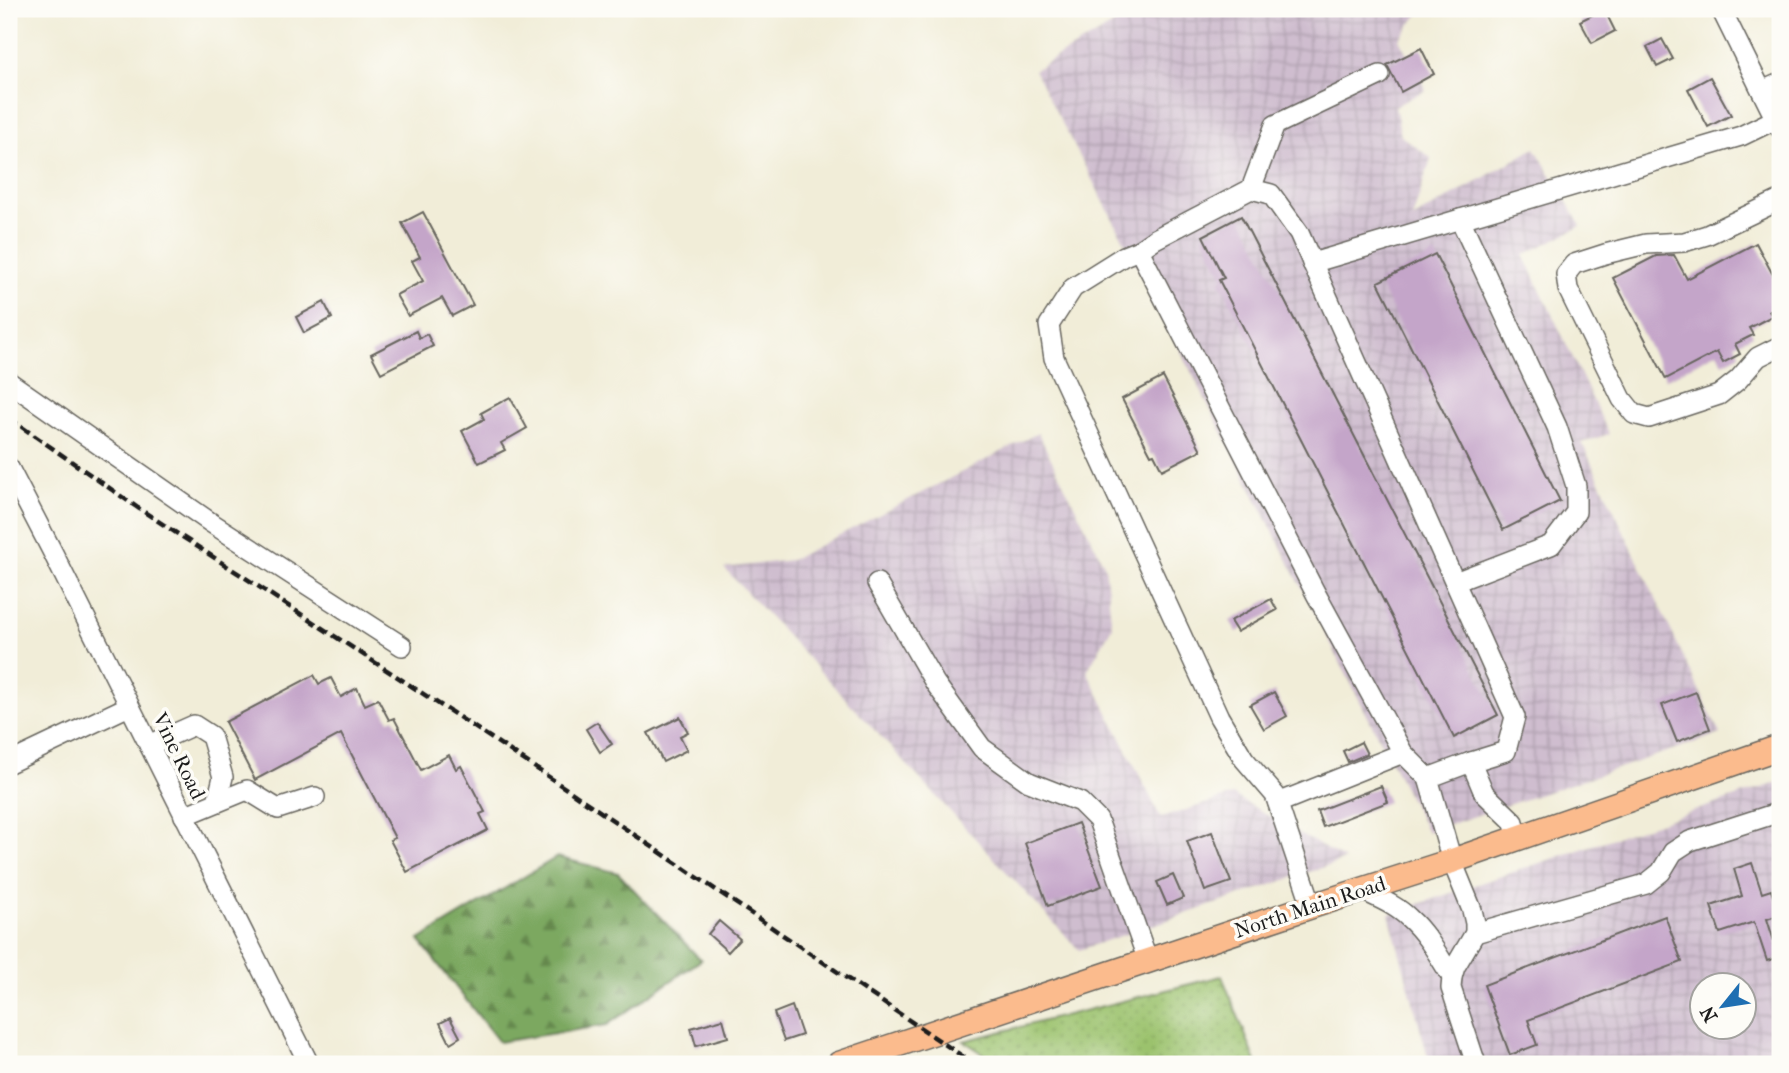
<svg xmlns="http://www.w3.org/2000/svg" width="1789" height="1073" font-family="'IM FELL French Canon',serif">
	<defs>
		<pattern id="industrial-grid" width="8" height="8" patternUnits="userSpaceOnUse" patternTransform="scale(1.75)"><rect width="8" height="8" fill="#cfbdcf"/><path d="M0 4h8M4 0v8" fill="none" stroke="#b1a2b1"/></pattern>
		<pattern id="grass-dots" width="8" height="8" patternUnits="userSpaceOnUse" patternTransform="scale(1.75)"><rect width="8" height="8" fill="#9bc26d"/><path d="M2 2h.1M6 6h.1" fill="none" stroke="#85a65e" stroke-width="1.8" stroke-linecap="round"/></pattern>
		<pattern id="forest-firs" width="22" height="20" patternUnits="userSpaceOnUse" patternTransform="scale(1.75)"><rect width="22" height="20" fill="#7ca860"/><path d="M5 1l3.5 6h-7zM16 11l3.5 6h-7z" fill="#65884e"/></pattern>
	</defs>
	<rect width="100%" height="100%" fill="#fdfcf7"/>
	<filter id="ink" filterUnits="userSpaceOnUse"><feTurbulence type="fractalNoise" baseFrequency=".0143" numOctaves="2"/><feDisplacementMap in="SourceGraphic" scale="14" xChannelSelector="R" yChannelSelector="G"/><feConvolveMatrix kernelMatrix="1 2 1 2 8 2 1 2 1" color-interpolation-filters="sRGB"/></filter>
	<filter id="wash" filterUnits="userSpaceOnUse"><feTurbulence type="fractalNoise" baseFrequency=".00686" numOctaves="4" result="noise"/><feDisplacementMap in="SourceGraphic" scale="28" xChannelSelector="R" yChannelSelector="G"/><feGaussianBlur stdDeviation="1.57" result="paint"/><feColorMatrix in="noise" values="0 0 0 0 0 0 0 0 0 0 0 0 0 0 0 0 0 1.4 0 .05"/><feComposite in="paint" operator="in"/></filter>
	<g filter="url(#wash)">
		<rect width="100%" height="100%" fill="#f1edd8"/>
		<g fill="url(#industrial-grid)" fill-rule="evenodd">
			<path d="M1141,9H1423L1399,39L1426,90L1395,106L1401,136L1431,158L1412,219L1535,148L1581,226L1524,255L1609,434L1582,443L1720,734L1427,832L1116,225L1034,70Z"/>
			<path d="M1038,433L1105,566L1112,627L1087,671L1161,818L1233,795L1345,860L1079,950L724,568L791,560Z"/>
			<path d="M1780,782V1064H1430L1389,914ZM1702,986H1744V1028H1702Z"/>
		</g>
		<path fill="url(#grass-dots)" stroke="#5c6f44" stroke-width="2" d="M1222,976L1257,1064H999L964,1041Z"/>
		<path fill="url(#forest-firs)" stroke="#4c623e" stroke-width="2" d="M557,857L618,873L701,960L607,1025L499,1042L419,940Z"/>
		<g id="blocks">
			<g fill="#c4a5c9">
				<path d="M1604,9L1615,31L1592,43L1580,21Z"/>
				<path d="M1662,39L1673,59L1657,67L1647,47Z"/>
				<path d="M1421,48L1434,74L1401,92L1387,65Z"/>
				<path d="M1710,77L1731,115L1708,127L1688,89Z"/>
				<path d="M423,212L473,305L452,316L442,298L408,316L396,295L423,281L412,261L420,257L402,223Z"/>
				<path d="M1241,216L1498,715L1454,738L1219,280L1224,278L1203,236Z"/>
				<path d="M1756,243L1780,288V306L1769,311L1772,316L1749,328L1753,335L1735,344L1740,354L1723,363L1717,352L1666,379L1613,278L1656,256L1674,255L1687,279Z"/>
				<path d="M1435,254L1560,501L1503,530L1378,282Z"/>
				<path d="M324,302L332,318L304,333L296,317Z"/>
				<path d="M416,331L419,338L427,334L433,346L381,373L371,354Z"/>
				<path d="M1163,377L1201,450L1162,470L1154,454L1151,455L1122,399Z"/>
				<path d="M510,397L527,428L501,443L505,450L479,463L462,431L484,419L481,413Z"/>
				<path d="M1271,599L1277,610L1237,632L1230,621Z"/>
				<path d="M314,675L319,684L331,678L341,697L357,688L365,705L378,699L389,720L394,718L421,770L449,755L456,769L461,766L485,812L480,814L488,830L407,872L390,840L395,838L341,734L255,780L225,722Z"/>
				<path d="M1274,692L1287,716L1264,729L1250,705Z"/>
				<path d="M1696,692L1710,729L1677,742L1662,705Z"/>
				<path d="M680,717L688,732L680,736L687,750L663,762L648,733Z"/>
				<path d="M597,722L612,744L600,752L586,729Z"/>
				<path d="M1361,742L1367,754L1348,762L1343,751Z"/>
				<path d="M1381,786L1388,802L1323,827L1317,811Z"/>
				<path d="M1078,823L1102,886L1048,906L1025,843Z"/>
				<path d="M1212,832L1231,882L1205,891L1187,841Z"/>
				<path d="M1752,863L1762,893L1771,890L1779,915L1767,919L1779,957L1767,961L1754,922L1720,933L1711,906L1742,896L1734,869Z"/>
				<path d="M1173,875L1183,898L1167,905L1157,882Z"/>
				<path d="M1665,916L1682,962L1528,1020L1537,1045L1510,1055L1484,985Z"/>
				<path d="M719,921L740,939L728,952L708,934Z"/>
				<path d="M792,1006L802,1035L784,1041L774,1013Z"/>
				<path d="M450,1018L460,1037L450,1043L440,1023Z"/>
				<path d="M723,1019L728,1037L696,1046L691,1028Z"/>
			</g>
		</g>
	</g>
	<g filter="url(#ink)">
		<use href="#blocks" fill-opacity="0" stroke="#67655e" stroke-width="2"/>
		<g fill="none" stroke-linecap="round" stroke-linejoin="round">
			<g stroke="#67655e" stroke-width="22">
				<g id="minor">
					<path d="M1721,9L1780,128"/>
					<path d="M1762,91L1780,83"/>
					<path d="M1251,189L1275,125L1380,75"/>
					<path d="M1780,200L1707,235L1684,242L1646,244L1605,254L1574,264L1566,274L1568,289L1622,399L1634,414L1649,418L1719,395L1738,380L1758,357L1780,346"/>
					<path d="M1139,250L1124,256L1073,288L1049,325L1054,358L1219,717L1244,759L1275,795L1312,906"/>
					<path d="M1312,263L1741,136L1776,119"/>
					<path d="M9,382L210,522L402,646"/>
					<path d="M9,468L51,549L309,1064"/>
					<path d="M1455,582L1551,545L1576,512V486L1557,427L1460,219"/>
					<path d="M877,583L935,683L982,748L1029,782L1080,802L1098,820L1148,961"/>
					<path d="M149,745L194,725L211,736L223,777L217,802"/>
					<path d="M9,763L129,706"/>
					<path d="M1428,778L1471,762"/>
					<path d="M1278,803L1403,753"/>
					<path d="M184,816L247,790L278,809L315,797"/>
					<path d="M1362,890C1378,898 1396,905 1409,918C1427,934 1439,957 1452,977"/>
					<path d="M1475,933L1646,884L1661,872L1673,852L1690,841L1780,812"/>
					<path d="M1476,1064L1451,988L1452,977L1455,967L1475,933V923L1472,910L1452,861L1428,778L1403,753L1316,594L1139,250L1155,239L1251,189L1271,194L1299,233L1515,717L1506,751L1471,762L1484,793L1514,822L1517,839"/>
				</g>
			</g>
			<g stroke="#67655e" stroke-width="27">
				<path id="major" d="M839,1064L1312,906L1452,861L1780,747"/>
			</g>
			<use href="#minor" stroke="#fff" stroke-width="19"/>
			<use href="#major" stroke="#fbbb8d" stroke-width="24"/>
			<path stroke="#1c1c1c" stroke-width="4.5" stroke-dasharray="10 5" stroke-linecap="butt" d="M9,418L138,508L491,738L974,1064"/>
		</g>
	</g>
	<g text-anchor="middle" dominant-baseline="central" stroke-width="7" stroke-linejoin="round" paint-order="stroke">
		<g font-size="21" fill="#1c1c1c" stroke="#fdfcf7">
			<text transform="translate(179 756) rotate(64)">Vine Road</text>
			<text transform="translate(1310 907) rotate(-18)">North Main Road</text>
		</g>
	</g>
	<rect width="1789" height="1073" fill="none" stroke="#fdfcf7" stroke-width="35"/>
	<g transform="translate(1723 1006) rotate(240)"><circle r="33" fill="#fdfcf7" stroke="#a3a29f" stroke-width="2"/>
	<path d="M0-5L12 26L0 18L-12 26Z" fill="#1f6fb2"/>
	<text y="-10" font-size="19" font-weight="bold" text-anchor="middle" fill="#1c1c1c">N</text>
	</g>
</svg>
